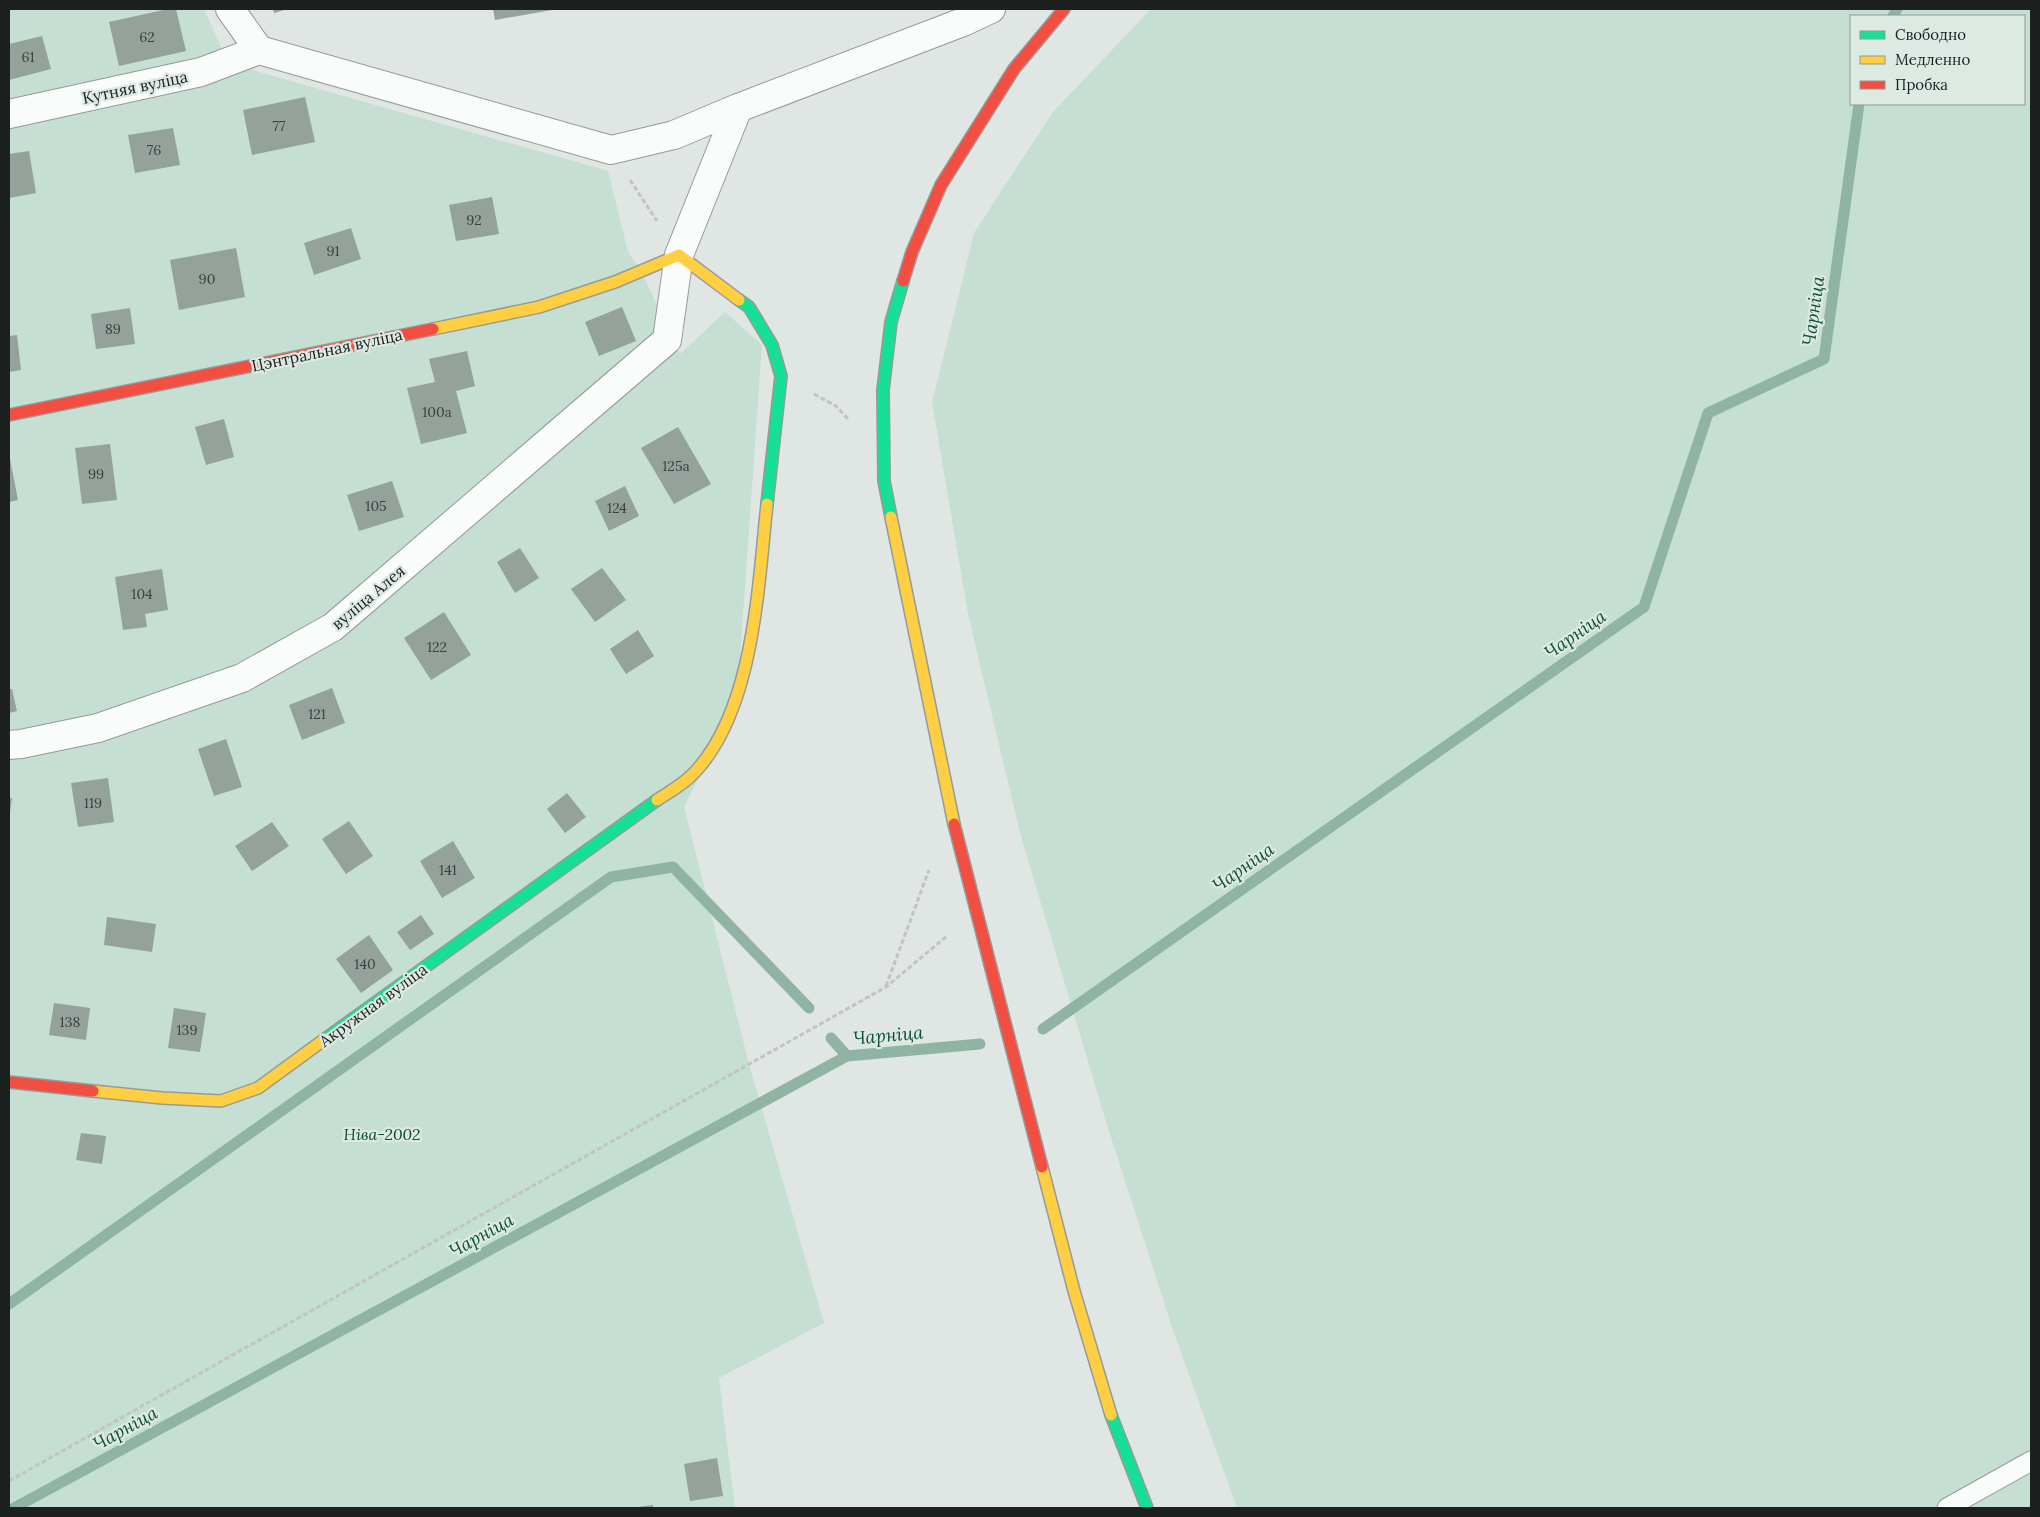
<svg xmlns="http://www.w3.org/2000/svg" width="2040" height="1517" font-family="Lora,serif">
	<rect width="100%" height="100%" fill="#e0e6e3"/>
	<g fill="#c5dfd2" fill-rule="evenodd">
		<path d="M9,9H204L228,63L608,171L628,252L641,271L680,354L725,312L762,345L737,700L684,807L750,1068L824,1323L719,1378L735,1508H9Z"/>
		<path d="M1151,9H2031V1508H1237L1174,1333L1107,1125L1020,833L968,614L932,402L974,233L1053,112ZM1851,16H2024V104H1851Z"/>
	</g>
	<g fill="none" stroke-linecap="round" stroke-linejoin="round">
		<g stroke="#90b4a3" stroke-width="11">
			<path d="M1893,16L1897,9"/>
			<path d="M1043,1029L1644,607L1708,413L1824,359L1859,104"/>
			<path d="M831,1038L847,1056"/>
			<path d="M9,1304L611,877L673,867L809,1008"/>
			<path d="M14,1508L847,1056L980,1044"/>
		</g>
	</g>
	<g fill="#95a19b">
		<path d="M168,9H176L186,51L119,66L109,22Z"/>
		<path d="M273,9H288L274,13Z"/>
		<path d="M493,9H552V10L495,20Z"/>
		<path d="M42,36L51,69L9,80V44Z"/>
		<path d="M305,97L315,142L252,155L243,110Z"/>
		<path d="M173,128L180,165L135,173L128,135Z"/>
		<path d="M29,151L36,193L9,198V154Z"/>
		<path d="M492,197L499,234L456,241L449,205Z"/>
		<path d="M351,228L361,259L314,275L304,243Z"/>
		<path d="M236,248L245,297L179,310L170,260Z"/>
		<path d="M622,307L636,341L599,356L585,322Z"/>
		<path d="M130,308L135,344L96,349L91,314Z"/>
		<path d="M17,335L21,370L9,372V336Z"/>
		<path d="M467,351L475,386L456,391L467,433L421,444L407,388L435,382L429,359Z"/>
		<path d="M224,419L234,457L206,465L195,427Z"/>
		<path d="M678,427L711,484L674,504L641,448Z"/>
		<path d="M110,444L117,500L82,504L75,448Z"/>
		<path d="M9,459H10L18,500L9,502Z"/>
		<path d="M392,481L404,517L359,531L347,495Z"/>
		<path d="M625,486L639,516L609,531L595,501Z"/>
		<path d="M520,548L539,578L515,593L497,562Z"/>
		<path d="M602,568L626,600L595,622L571,589Z"/>
		<path d="M162,569L168,610L145,614L147,627L123,630L115,577Z"/>
		<path d="M444,612L471,655L431,680L404,638Z"/>
		<path d="M638,630L654,656L626,674L610,649Z"/>
		<path d="M332,688L345,723L302,740L289,705Z"/>
		<path d="M9,689H12L17,711L9,713Z"/>
		<path d="M226,739L242,787L214,796L198,749Z"/>
		<path d="M108,778L114,822L78,827L71,783Z"/>
		<path d="M567,793L586,817L565,833L547,809Z"/>
		<path d="M9,798H12L10,813H9Z"/>
		<path d="M349,821L373,856L346,874L322,839Z"/>
		<path d="M272,822L289,846L252,871L235,846Z"/>
		<path d="M453,841L475,878L442,898L420,861Z"/>
		<path d="M421,915L434,934L410,950L397,932Z"/>
		<path d="M107,917L156,924L152,952L104,945Z"/>
		<path d="M369,935L393,970L361,993L336,959Z"/>
		<path d="M54,1003L90,1008L86,1040L49,1035Z"/>
		<path d="M174,1008L206,1013L200,1052L168,1048Z"/>
		<path d="M81,1133L106,1136L102,1164L76,1160Z"/>
		<path d="M717,1458L723,1496L690,1501L684,1464Z"/>
		<path d="M653,1505V1508H638V1507Z"/>
	</g>
	<g fill="none" stroke-linecap="round" stroke-linejoin="round">
		<g stroke="#969b98" stroke-width="21">
			<path id="lane" d="M1947,1508L2031,1461"/>
		</g>
		<g stroke="#969b98" stroke-width="30">
			<g id="street">
				<path d="M230,9L259,50L611,150L674,135L738,108L963,22L991,9"/>
				<path d="M9,114L201,72L259,50"/>
				<path d="M9,745L21,744L98,728L242,678L333,627L667,340L679,255L738,108"/>
			</g>
		</g>
		<g stroke="#969b98" stroke-width="14">
			<g id="fast">
				<path d="M739,300L749,307L772,345L781,376L767,504"/>
				<path d="M891,517L884,481L883,390L891,322L903,281"/>
				<path d="M325,1039L657,800"/>
				<path d="M1111,1415L1147,1508"/>
			</g>
		</g>
		<g stroke="#969b98" stroke-width="14">
			<g id="slow">
				<path d="M433,329L539,307L615,282L679,255L739,300"/>
				<path d="M891,517L954,824"/>
				<path d="M657,800C669,792 684,784 694,773C754,710 758,587 767,504"/>
				<path d="M93,1091L162,1098L221,1101L258,1088L325,1039"/>
				<path d="M1042,1167L1074,1291L1111,1415"/>
			</g>
		</g>
		<g stroke="#969b98" stroke-width="14">
			<g id="jam">
				<path d="M903,281L912,252L941,185L1014,69L1064,9"/>
				<path d="M9,415L433,329"/>
				<path d="M954,824L1042,1167"/>
				<path d="M9,1082L93,1091"/>
			</g>
		</g>
		<g stroke="#c2c4c3" stroke-width="3" stroke-dasharray="5 2.5" stroke-linecap="butt">
			<path d="M630,180L657,221"/>
			<path d="M814,394L836,406L849,420"/>
			<path d="M886,986L929,870"/>
			<path d="M9,1481L886,987L947,936"/>
		</g>
		<use href="#lane" stroke="#fafbfb" stroke-width="19"/>
		<use href="#street" stroke="#fafbfb" stroke-width="28"/>
		<use href="#fast" stroke="#16e098" stroke-width="11"/>
		<use href="#slow" stroke="#ffcf43" stroke-width="11"/>
		<use href="#jam" stroke="#f24e42" stroke-width="11"/>
	</g>
	<g text-anchor="middle" dominant-baseline="central" stroke-width="4.5" stroke-linejoin="round" paint-order="stroke">
		<g font-size="14" fill="#3a403d">
			<text x="147" y="37">62</text>
			<text x="28" y="57">61</text>
			<text x="279" y="126">77</text>
			<text x="154" y="150">76</text>
			<text x="474" y="220">92</text>
			<text x="333" y="251">91</text>
			<text x="207" y="279">90</text>
			<text x="113" y="329">89</text>
			<text x="437" y="412">100а</text>
			<text x="676" y="466">125а</text>
			<text x="96" y="474">99</text>
			<text x="376" y="506">105</text>
			<text x="617" y="508">124</text>
			<text x="142" y="594">104</text>
			<text x="437" y="647">122</text>
			<text x="317" y="714">121</text>
			<text x="93" y="803">119</text>
			<text x="448" y="870">141</text>
			<text x="365" y="964">140</text>
			<text x="70" y="1022">138</text>
			<text x="187" y="1030">139</text>
		</g>
		<g font-size="16" fill="#1c201e" stroke="#dde9e3">
			<text transform="translate(135 87) rotate(-12)">Кутняя вуліца</text>
			<text transform="translate(327 350) rotate(-12)">Цэнтральная вуліца</text>
			<text transform="translate(368 597) rotate(-40)">вуліца Алея</text>
			<text transform="translate(373 1005) rotate(-36)">Акружная вуліца</text>
		</g>
		<g font-size="16" font-style="italic" fill="#094d35" stroke="#dde9e3">
			<text x="382" y="1134">Ніва-2002</text>
		</g>
		<g font-size="18" font-style="italic" fill="#0c4e36" stroke="#dde9e3">
			<text transform="translate(1813 311) rotate(-82)">Чарніца</text>
			<text transform="translate(1575 634) rotate(-35)">Чарніца</text>
			<text transform="translate(1243 867) rotate(-35)">Чарніца</text>
			<text transform="translate(888 1035) rotate(-5)">Чарніца</text>
			<text transform="translate(481 1235) rotate(-29)">Чарніца</text>
			<text transform="translate(125 1428) rotate(-29)">Чарніца</text>
		</g>
	</g>
	<rect width="2040" height="1517" fill="none" stroke="#1c201e" stroke-width="20"/>
	<rect x="1850" y="15" width="175" height="90" fill="#dde9e3" stroke="#909994"/>
	<rect x="1860" y="31" width="25" height="8" fill="#16e098" stroke="#909994"/>
	<text x="1895" y="40" font-size="15" fill="#1c201e">Свободно</text>
	<rect x="1860" y="56" width="25" height="8" fill="#ffcf43" stroke="#909994"/>
	<text x="1895" y="65" font-size="15" fill="#1c201e">Медленно</text>
	<rect x="1860" y="81" width="25" height="8" fill="#f24e42" stroke="#909994"/>
	<text x="1895" y="90" font-size="15" fill="#1c201e">Пробка</text>
</svg>
